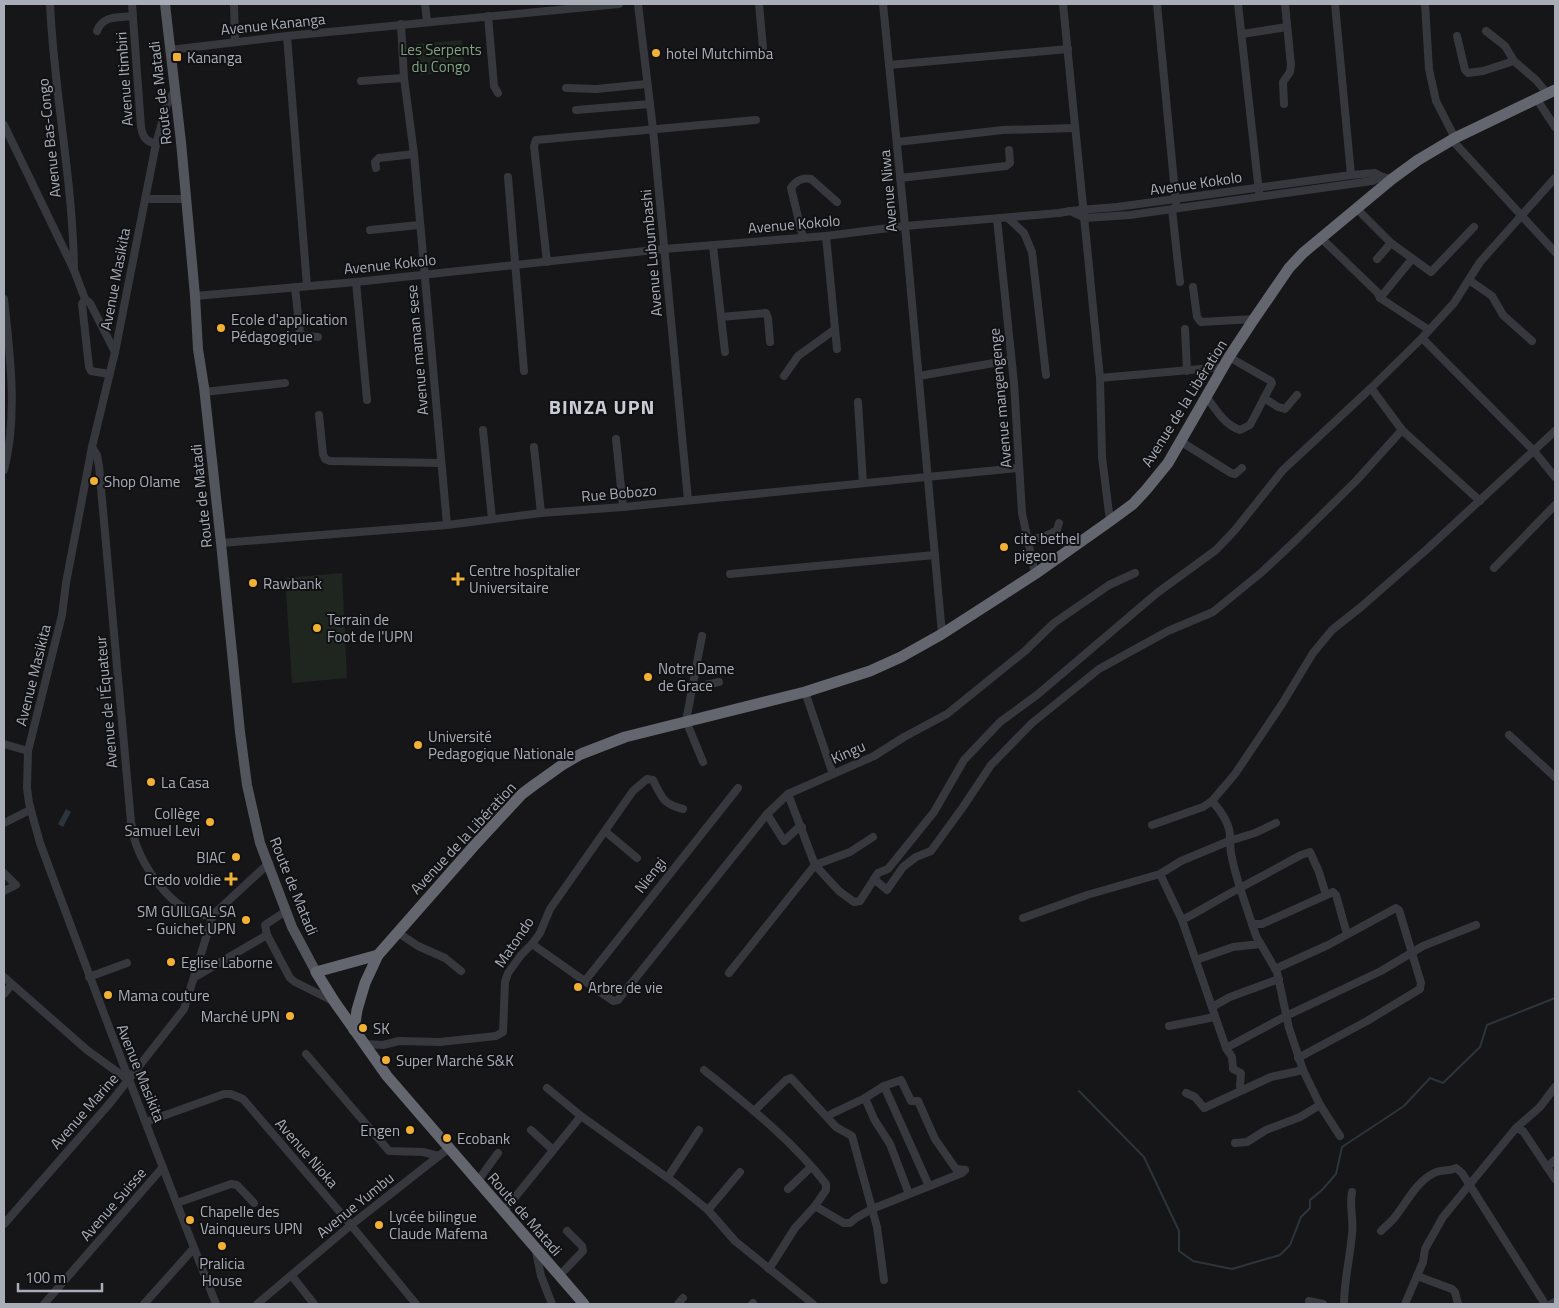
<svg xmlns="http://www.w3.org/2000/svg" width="1559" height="1308" font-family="'Titillium Web',sans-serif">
	<rect width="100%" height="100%" fill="#161618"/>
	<g fill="#1e261f">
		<path d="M462,40L465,71L420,75L416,44Z"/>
		<path d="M342,573L347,678L292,683L285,578Z"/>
	</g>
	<path fill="#2c353c" d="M66,809L71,812L63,827L58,824Z"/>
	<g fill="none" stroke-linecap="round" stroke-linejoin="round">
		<path stroke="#2c353c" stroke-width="2" d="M1079,1091L1144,1157L1179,1231V1251L1193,1261L1232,1269L1280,1255L1290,1245L1301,1217L1310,1208V1200L1322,1190L1336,1174L1342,1147L1404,1106L1430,1078L1443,1083L1480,1047L1487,1025L1555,998"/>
		<g stroke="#37383d" stroke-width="8">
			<path d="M50,4C54,93 73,181 74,270"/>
			<path d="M132,4L141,127C143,138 146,141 156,144"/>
			<path d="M234,4L235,42"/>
			<path d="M425,4L427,22"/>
			<path d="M638,4L653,129L688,500"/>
			<path d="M759,4L763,48"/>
			<path d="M883,4L905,226L942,634"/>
			<path d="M1063,4L1100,378L1102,457L1110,521"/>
			<path d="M1157,4L1176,203"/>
			<path d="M1238,4L1259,192"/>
			<path d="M1335,4L1351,175"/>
			<path d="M1425,4L1429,69L1436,101L1455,138"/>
			<path d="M488,16L494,86L498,93"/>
			<path d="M401,24L404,78L414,154L447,525"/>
			<path d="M97,31C103,15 118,18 133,16"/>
			<path d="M1486,31L1505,46L1514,61L1536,80L1547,93"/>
			<path d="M1242,34L1287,27"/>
			<path d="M287,36L307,286"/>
			<path d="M1457,36L1465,70L1468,73L1483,71L1514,61"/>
			<path d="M170,50L287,36L619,4"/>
			<path d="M889,65L1068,49"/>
			<path d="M361,81L404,78"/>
			<path d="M566,88L596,89L647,84"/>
			<path d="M175,90L167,104L156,144L115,352L92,447L66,583L62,615L28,751L27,788L29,803L40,843C97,997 156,1151 216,1304"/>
			<path d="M1536,98L1555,127"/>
			<path d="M1284,104L1283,82L1290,72L1291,65L1285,4"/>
			<path d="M576,110L650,104"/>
			<path d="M4,125L74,270L85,299L90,303L115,352"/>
			<path d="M1452,140L1555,252"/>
			<path d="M897,142L1003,130L1075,128"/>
			<path d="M376,168L375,162L379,158L414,154"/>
			<path d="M508,177L524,371"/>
			<path d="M900,178L1006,166L1010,163L1009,150"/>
			<path d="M145,199H186"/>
			<path d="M1172,209L1180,282"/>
			<path d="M1357,209L1391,243L1431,272L1474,227"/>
			<path d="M1070,211L1085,218L1130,215L1372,181L1382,177"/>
			<path d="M1008,218L1024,233L1032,252L1046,375"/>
			<path d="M997,219L1014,383L1022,513L1035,574"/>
			<path d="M370,230L419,225"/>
			<path d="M826,236L837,349"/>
			<path d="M803,238L791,188C795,181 803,177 811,179L837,202"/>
			<path d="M1321,238L1377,292L1380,298L1429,330"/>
			<path d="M713,246L725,352"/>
			<path d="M1377,259L1391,243"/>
			<path d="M547,262L534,146L536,140L756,120"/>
			<path d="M1469,280L1492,296L1503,315L1532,341"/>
			<path d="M356,282L367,400"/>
			<path d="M295,287L300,334L305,336L318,337"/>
			<path d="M1193,287L1197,317L1201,322L1254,319"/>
			<path d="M195,296L356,282L664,249L826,236L905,226L1059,213C1078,209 1097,209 1117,207L1351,175L1375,173L1382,177L1392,179"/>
			<path d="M1380,298L1412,259"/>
			<path d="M4,299C10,353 18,417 4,470"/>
			<path d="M85,299L82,304L89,367L91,371L109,374"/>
			<path d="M721,317L766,313L768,318L770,342"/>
			<path d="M1185,329L1187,371"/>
			<path d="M1422,338L1534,451L1555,477"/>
			<path d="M784,376L798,356L834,330"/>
			<path d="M919,376L1011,360"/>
			<path d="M1100,378L1223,367"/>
			<path d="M1371,388L1402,430L1480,501"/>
			<path d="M204,392L285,383"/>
			<path d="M1206,396C1215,409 1225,425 1240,430L1250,425L1272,383L1271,381L1229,357"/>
			<path d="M1264,398L1278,407L1285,409L1297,395"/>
			<path d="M858,402L863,483"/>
			<path d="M319,415L323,454L325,459L330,461L441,463"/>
			<path d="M483,430L492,519"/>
			<path d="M616,439L623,507"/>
			<path d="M1180,441L1231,473L1235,474L1242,468"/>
			<path d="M92,447L97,455L99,466L131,822C133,829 133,837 136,844C146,873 179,920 213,915"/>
			<path d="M534,447L541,513"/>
			<path d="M1029,540C1040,538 1049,536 1057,530L1059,523"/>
			<path d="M221,543L447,525L541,513L623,507L1019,468"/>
			<path d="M1494,568L1555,505"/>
			<path d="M730,574L935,555"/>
			<path d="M702,636L686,721L703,762"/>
			<path d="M692,688L719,682"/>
			<path d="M805,692L833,774"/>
			<path d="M1509,735L1555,777"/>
			<path d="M4,744L28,751"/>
			<path d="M788,794L815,865L839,891L854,902L860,901L878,873L888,869L934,812L964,760L1000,722L1037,695L1157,593L1216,550L1235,530L1283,470L1371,388L1422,338L1454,303L1480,262L1555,178"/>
			<path d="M1212,801C1220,810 1229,822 1230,835C1230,843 1230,850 1232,858C1234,868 1237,878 1240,888L1301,855L1310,852L1319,872L1326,895"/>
			<path d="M767,814L784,841L798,828L802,827"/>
			<path d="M4,823L30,810"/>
			<path d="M1152,825L1203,807L1212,801L1235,774L1282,704L1313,653L1332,630L1361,607L1426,550L1555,431"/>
			<path d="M606,832L637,858"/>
			<path d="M4,873L16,885L4,891"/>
			<path d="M1160,874L1182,920"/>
			<path d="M874,879L887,890L903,867L916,857L931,851L963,807L991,765L1032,723L1099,669L1168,631L1213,612L1262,572L1295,541L1356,481L1402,430"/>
			<path d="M286,911L265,925L267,935L290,978L295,982L333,1001"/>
			<path d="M1023,918L1087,895L1160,874L1181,861L1229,841L1255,833L1276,823"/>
			<path d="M1252,924H1262L1333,892L1336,895L1347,934"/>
			<path d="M397,932L418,946L445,958L461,971"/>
			<path d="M532,944L613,1001L618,1000L767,814L788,794L874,756L904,737L947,714L1025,651L1054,623L1109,585L1135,573"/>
			<path d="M1196,960L1233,947L1260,944"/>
			<path d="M1275,969L1328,945L1396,908L1399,910L1421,983L1420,989L1367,1021L1298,1058"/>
			<path d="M729,973L815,865L850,852L873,837"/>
			<path d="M4,977L87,1050L127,1079"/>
			<path d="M89,977L127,963"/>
			<path d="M195,977L267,935"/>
			<path d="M585,981L738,788"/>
			<path d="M4,994L12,984"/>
			<path d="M1212,1007L1230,997L1279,979"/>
			<path d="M1169,1026L1215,1017"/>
			<path d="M364,1044L383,1045L399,1041L440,1042L496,1036L503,1032L505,982L508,973L521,955L532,944L540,933L550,909L633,791L647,779L653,780C662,798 663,804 683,809"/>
			<path d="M1226,1048L1286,1016L1381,971L1423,946L1476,925"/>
			<path d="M306,1054L389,1151L423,1152L439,1156"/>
			<path d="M704,1070C747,1105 792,1140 826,1184V1190L815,1206L795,1228L769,1269"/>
			<path d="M884,1086L901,1080L911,1101H918L935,1139L956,1169L965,1170"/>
			<path d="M547,1088L581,1116L676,1184L708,1210L735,1241L813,1304"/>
			<path d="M1243,1090L1240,1086L1241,1073L1233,1069L1232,1057L1226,1048L1182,920C1202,910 1220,898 1240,888L1256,936L1277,972L1289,1028L1303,1070L1320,1105L1340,1136"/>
			<path d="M1186,1093L1195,1097L1204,1108L1271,1077L1303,1070"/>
			<path d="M865,1098L884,1086L929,1186"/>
			<path d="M754,1111L786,1080L791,1078L836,1127L852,1136L877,1227L884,1280"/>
			<path d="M827,1116L865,1098L874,1119L890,1144L909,1194"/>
			<path d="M146,1122L224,1094H231L243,1099L351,1225L416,1304"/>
			<path d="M1516,1128L1523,1131L1555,1179"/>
			<path d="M531,1130L553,1150"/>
			<path d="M1235,1143L1247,1142L1266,1130L1300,1117L1320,1105"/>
			<path d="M1547,1167L1555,1160"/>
			<path d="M668,1177L699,1130"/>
			<path d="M477,1182L498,1153"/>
			<path d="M788,1189L811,1167"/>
			<path d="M177,1203L231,1184L237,1185L254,1203"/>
			<path d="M815,1206L844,1223H850L856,1218L872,1209L962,1173L965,1170"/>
			<path d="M708,1210L740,1172"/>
			<path d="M503,1212L581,1116"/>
			<path d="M4,1224L110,1103L184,1009L213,915L269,863"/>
			<path d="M1381,1231C1385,1227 1391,1222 1395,1217C1407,1202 1416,1182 1434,1173C1441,1169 1448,1172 1456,1168L1462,1173L1469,1184L1545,1304"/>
			<path d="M536,1251L541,1276L552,1304"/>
			<path d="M292,1276L314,1304"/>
			<path d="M559,1276L583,1251L582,1246L567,1231"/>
			<path d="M1417,1276L1452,1289L1455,1292L1458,1304"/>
			<path d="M1309,1301L1323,1304"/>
			<path d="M44,1304L163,1167"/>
			<path d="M144,1304L194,1248"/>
			<path d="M257,1304L351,1225L449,1148"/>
			<path d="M678,1304L683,1298"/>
			<path d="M752,1304L753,1303"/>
			<path d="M1344,1304C1344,1281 1350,1258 1352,1234C1354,1220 1349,1206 1352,1192"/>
			<path d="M1405,1304L1423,1262L1425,1249L1443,1217L1516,1128L1540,1107L1555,1087"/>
			<path d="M1551,1304L1555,1302"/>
		</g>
		<path stroke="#53555c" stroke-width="10" d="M165,4L181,142L195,296L198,349L204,387L221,543L240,732L247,785L260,843L292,927L316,972"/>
		<g stroke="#63666e" stroke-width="11">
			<path d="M378,955L316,972L334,1001L387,1076L584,1304"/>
			<path d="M354,1030L357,1010L365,983L378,955L473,847L522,794L534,785L562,765L581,754L625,737L805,692L870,671L901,657L942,634L1035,574L1110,521L1133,504L1146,490L1168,463L1229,357L1254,319L1289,268L1303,253L1392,179L1418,160L1455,138L1555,90"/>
		</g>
	</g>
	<g fill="#f2b134" stroke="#111113" stroke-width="2">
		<circle cx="656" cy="53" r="5"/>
		<rect x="172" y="52" width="10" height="10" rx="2.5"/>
		<circle cx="221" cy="328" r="5"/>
		<circle cx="94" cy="481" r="5"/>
		<circle cx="1004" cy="547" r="5"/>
		<path d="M455.5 571.5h5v5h5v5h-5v5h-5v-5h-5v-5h5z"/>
		<circle cx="253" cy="583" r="5"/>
		<circle cx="317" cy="628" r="5"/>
		<circle cx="648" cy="677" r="5"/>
		<circle cx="418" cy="745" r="5"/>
		<circle cx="151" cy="782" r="5"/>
		<circle cx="210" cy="822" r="5"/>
		<circle cx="236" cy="857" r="5"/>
		<path d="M228.5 871.5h5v5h5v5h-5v5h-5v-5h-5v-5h5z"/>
		<circle cx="246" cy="920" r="5"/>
		<circle cx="171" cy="962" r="5"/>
		<circle cx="578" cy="987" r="5"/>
		<circle cx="108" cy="995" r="5"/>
		<circle cx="290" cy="1016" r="5"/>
		<circle cx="363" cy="1028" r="5"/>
		<circle cx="386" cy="1060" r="5"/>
		<circle cx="410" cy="1130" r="5"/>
		<circle cx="447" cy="1138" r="5"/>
		<circle cx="190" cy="1220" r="5"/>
		<circle cx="379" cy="1225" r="5"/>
		<circle cx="222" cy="1246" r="5"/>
	</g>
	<g text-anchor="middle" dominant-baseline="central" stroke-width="4" stroke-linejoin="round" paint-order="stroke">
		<g font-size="15" fill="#a8adb8" stroke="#111113">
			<text transform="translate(273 24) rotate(-6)">Avenue Kananga</text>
			<text transform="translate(124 79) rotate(-94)">Avenue Itimbiri</text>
			<text transform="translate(160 93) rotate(-97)">Route de Matadi</text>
			<text transform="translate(49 138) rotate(-96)">Avenue Bas-Congo</text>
			<text transform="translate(1196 183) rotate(-8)">Avenue Kokolo</text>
			<text transform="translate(888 191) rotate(-95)">Avenue Niwa</text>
			<text transform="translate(794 224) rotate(-5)">Avenue Kokolo</text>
			<text transform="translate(651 253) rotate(-95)">Avenue Lubumbashi</text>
			<text transform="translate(390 264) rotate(-6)">Avenue Kokolo</text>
			<text transform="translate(115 279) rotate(-79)">Avenue Masikita</text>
			<text transform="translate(417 350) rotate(-95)">Avenue maman sese</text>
			<text transform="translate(1000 398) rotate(-95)">Avenue mangengenge</text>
			<text transform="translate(1184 403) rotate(-58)">Avenue de la Libération</text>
			<text transform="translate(619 493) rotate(-5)">Rue Bobozo</text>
			<text transform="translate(201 496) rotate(-96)">Route de Matadi</text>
			<text transform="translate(33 675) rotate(-76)">Avenue Masikita</text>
			<text transform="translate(106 702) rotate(-95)">Avenue de l'Équateur</text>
			<text transform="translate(848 752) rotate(-24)">Kingu</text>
			<text transform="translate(463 838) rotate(-47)">Avenue de la Libération</text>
			<text transform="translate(650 875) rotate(-52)">Niengi</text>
			<text transform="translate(294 886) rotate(68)">Route de Matadi</text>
			<text transform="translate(514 942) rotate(-56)">Matondo</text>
			<text transform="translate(141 1073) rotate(68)">Avenue Masikita</text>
			<text transform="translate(84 1111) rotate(-49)">Avenue Marine</text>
			<text transform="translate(307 1153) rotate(49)">Avenue Nioka</text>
			<text transform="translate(113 1204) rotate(-49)">Avenue Suisse</text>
			<text transform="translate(355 1205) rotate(-39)">Avenue Yumbu</text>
			<text transform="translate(525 1214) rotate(49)">Route de Matadi</text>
		</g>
		<g font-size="15" fill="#7fa381" stroke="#111113">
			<text x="441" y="49">Les Serpents<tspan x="441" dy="17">du Congo</tspan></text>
		</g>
		<g font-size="15" fill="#a8adb8" stroke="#111113" text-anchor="start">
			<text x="666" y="53">hotel Mutchimba</text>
			<text x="187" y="57">Kananga</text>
			<text x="231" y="319">Ecole d'application<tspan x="231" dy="17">Pédagogique</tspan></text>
			<text x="104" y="481">Shop Olame</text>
			<text x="1014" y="538">cite bethel<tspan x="1014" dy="17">pigeon</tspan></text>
			<text x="469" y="570">Centre hospitalier<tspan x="469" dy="17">Universitaire</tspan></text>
			<text x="263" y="583">Rawbank</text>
			<text x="327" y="619">Terrain de<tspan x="327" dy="17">Foot de l'UPN</tspan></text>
			<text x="658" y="668">Notre Dame<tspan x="658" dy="17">de Grace</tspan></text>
			<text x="428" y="736">Université<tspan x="428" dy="17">Pedagogique Nationale</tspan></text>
			<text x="161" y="782">La Casa</text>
			<text x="200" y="813" text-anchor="end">Collège<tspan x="200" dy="17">Samuel Levi</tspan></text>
			<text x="226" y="857" text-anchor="end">BIAC</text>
			<text x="221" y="879" text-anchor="end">Credo voldie</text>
			<text x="236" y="911" text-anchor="end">SM GUILGAL SA<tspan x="236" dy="17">- Guichet UPN</tspan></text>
			<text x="181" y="962">Eglise Laborne</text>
			<text x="588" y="987">Arbre de vie</text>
			<text x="118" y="995">Mama couture</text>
			<text x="280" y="1016" text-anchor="end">Marché UPN</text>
			<text x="373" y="1028">SK</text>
			<text x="396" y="1060">Super Marché S&amp;K</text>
			<text x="400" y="1130" text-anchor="end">Engen</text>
			<text x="457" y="1138">Ecobank</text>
			<text x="200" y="1211">Chapelle des<tspan x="200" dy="17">Vainqueurs UPN</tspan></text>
			<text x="389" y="1216">Lycée bilingue<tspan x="389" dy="17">Claude Mafema</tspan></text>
			<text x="222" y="1263" text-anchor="middle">Pralicia<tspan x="222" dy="17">House</tspan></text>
		</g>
		<g font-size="20" font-weight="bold" letter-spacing="1" fill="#c9ccd4" stroke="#111113">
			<text x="602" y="406">BINZA UPN</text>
		</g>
	</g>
	<rect width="1559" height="1308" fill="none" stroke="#a8adb8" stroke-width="10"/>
	<path d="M18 1283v8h84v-8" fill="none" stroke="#a8adb8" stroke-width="2.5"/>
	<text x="25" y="1283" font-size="15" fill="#a8adb8" stroke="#111113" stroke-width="4" paint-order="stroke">100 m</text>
</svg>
